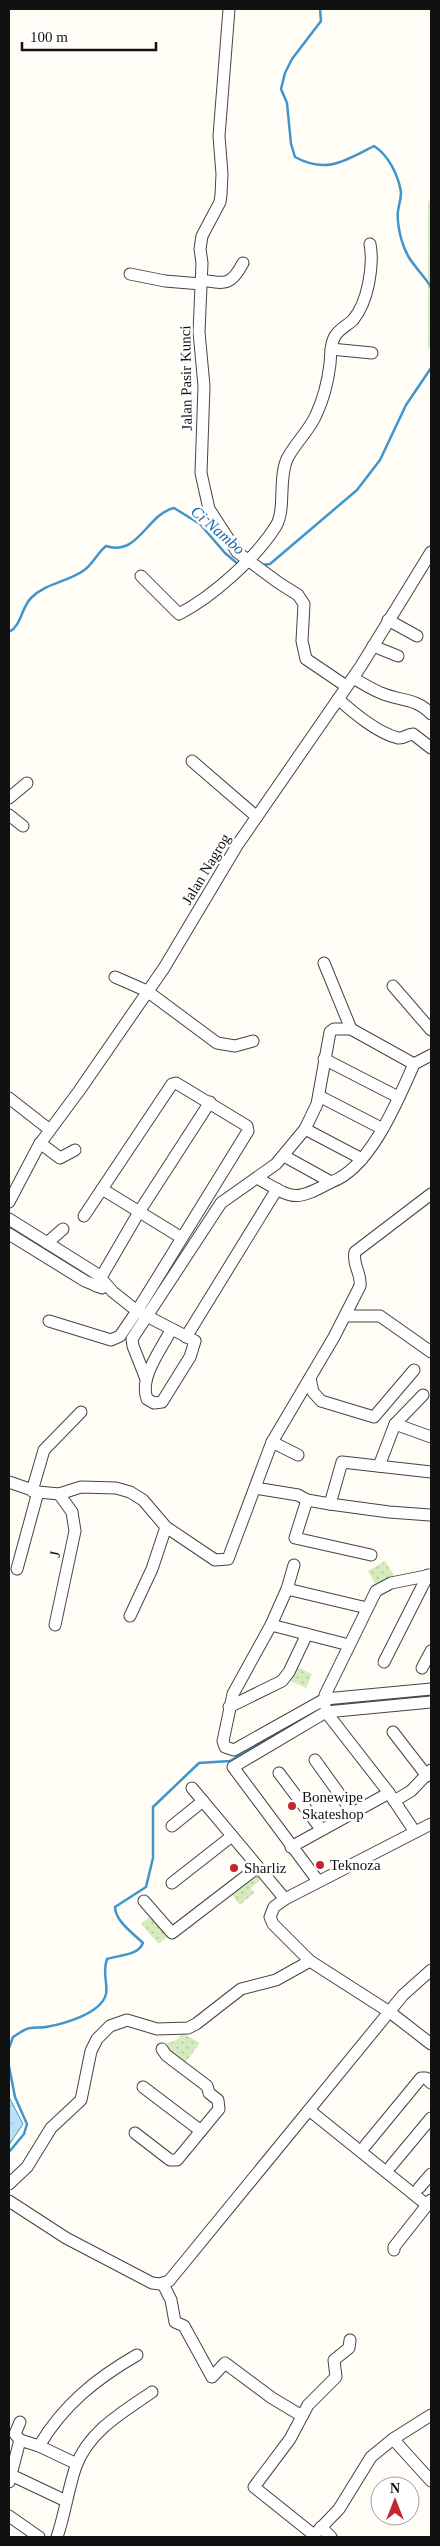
<svg xmlns="http://www.w3.org/2000/svg" width="440" height="2546" font-family="'Times New Roman',serif">
	<defs>
		<pattern id="grass-dots" width="8" height="8" patternUnits="userSpaceOnUse" patternTransform="scale(1.25)"><rect width="8" height="8" fill="#d5ebbd"/><path d="M2 2h.1M6 6h.1" fill="none" stroke="#b6c8a1" stroke-width="1.8" stroke-linecap="round"/></pattern>
		<pattern id="water-ripples" width="26" height="14" patternUnits="userSpaceOnUse" patternTransform="scale(1.25)"><rect width="26" height="14" fill="#b9e0f7"/><path d="M2 4q2-2 4 0t4 0M15 11q2-2 4 0t4 0" fill="none" stroke="#9ebfd3"/></pattern>
	</defs>
	<rect width="100%" height="100%" fill="#fffdf5"/>
	<g fill="url(#grass-dots)">
		<path d="M431,197V343L428,350V203Z"/>
		<path d="M385,1561L394,1576L377,1587L368,1571Z"/>
		<path d="M297,1667L312,1674L306,1688L291,1681Z"/>
		<path d="M255,1873L260,1880L251,1888L254,1893L240,1905L231,1894Z"/>
		<path d="M151,1916L168,1936L159,1944L141,1924Z"/>
		<path d="M182,2033L200,2043L185,2063C177,2057 168,2053 167,2043L177,2040Z"/>
	</g>
	<path fill="url(#water-ripples)" stroke="#3f96cf" d="M9,2097L23,2124L9,2145Z"/>
	<g fill="none" stroke-linecap="round" stroke-linejoin="round">
		<g stroke="#3f96cf" stroke-width="2.5">
			<path d="M320,9L321,21L292,59L285,73L281,89L287,103L291,144L295,157C326,174 345,161 374,146C388,155 398,174 401,192C401,198 399,205 398,211C397,219 399,230 401,238C407,262 419,268 431,287"/>
			<path d="M262,565L270,564L357,490L380,460L406,405L431,368"/>
			<path d="M9,632C22,625 21,608 31,598C46,583 67,582 83,571C92,566 97,553 106,546C138,557 147,514 174,508L200,524L225,553L239,565"/>
			<path d="M328,1706L431,1695"/>
			<path d="M9,2048L13,2037C18,2034 24,2029 30,2028C35,2027 41,2028 46,2027C63,2024 101,2014 106,1994C108,1982 102,1972 107,1959C118,1955 138,1956 143,1943C134,1934 115,1921 115,1907L146,1887L153,1858V1807L199,1763L230,1761L323,1707"/>
			<path d="M9,2066L15,2097L27,2124L24,2134L9,2152"/>
		</g>
		<g stroke="#444" stroke-width="13">
			<g id="minor">
				<path d="M229,9L219,136L222,174L221,195L220,202L202,236L200,249L202,263L199,332L204,386L201,473L209,509L237,552L279,583L298,595L304,604L302,641L306,659L346,686"/>
				<path d="M130,274L165,281L201,284"/>
				<path d="M201,280C225,284 231,286 243,263"/>
				<path d="M331,349L372,353"/>
				<path d="M141,576L179,614C212,597 256,558 276,526C286,509 278,479 287,459C295,443 309,431 316,415C323,400 328,381 330,364C331,355 330,346 334,338C338,329 347,326 353,320C368,302 374,266 370,244"/>
				<path d="M388,620L417,636"/>
				<path d="M373,646L398,656"/>
				<path d="M353,678C362,683 371,689 381,693C399,701 417,698 431,714"/>
				<path d="M338,699C353,712 377,733 398,738C404,739 407,734 413,734L431,748"/>
				<path d="M192,761L257,817"/>
				<path d="M9,798L27,783"/>
				<path d="M9,815L23,826"/>
				<path d="M324,963L351,1029"/>
				<path d="M115,977L147,991L217,1043L235,1046L253,1041"/>
				<path d="M393,986L431,1030"/>
				<path d="M324,1059L398,1097"/>
				<path d="M414,1064L431,1055"/>
				<path d="M319,1096L381,1128"/>
				<path d="M9,1098L50,1130"/>
				<path d="M305,1129L362,1159"/>
				<path d="M40,1143L60,1158L75,1150"/>
				<path d="M257,1178C293,1198 293,1203 331,1182"/>
				<path d="M9,1202L39,1145L79,1091L164,968L238,844L361,666L431,552"/>
				<path d="M84,1216L102,1189"/>
				<path d="M9,1219L97,1274L113,1292L137,1311L195,1341L190,1357L162,1402L154,1403L147,1399C139,1377 161,1350 171,1330"/>
				<path d="M9,1234L85,1281L102,1288"/>
				<path d="M47,1243L63,1229"/>
				<path d="M96,1286L139,1212L210,1102"/>
				<path d="M346,1316H380L431,1352"/>
				<path d="M49,1321L111,1340L120,1336L137,1311L248,1131L247,1126L176,1083L172,1084L102,1189L182,1238"/>
				<path d="M186,1337L277,1189"/>
				<path d="M310,1378L313,1392L321,1401L374,1417L414,1370"/>
				<path d="M146,1379L133,1346L132,1339L221,1203L276,1164L305,1129L317,1104L330,1032L334,1029H351L414,1064C398,1100 370,1169 331,1182L284,1156"/>
				<path d="M395,1424L431,1437"/>
				<path d="M272,1442L298,1455"/>
				<path d="M379,1466L395,1424L423,1395"/>
				<path d="M9,1482L38,1492L59,1494L81,1487L116,1488L130,1492L143,1500L166,1527L215,1560L228,1559L272,1442L334,1337L360,1286C362,1274 352,1265 355,1252L431,1194"/>
				<path d="M255,1488L298,1495L307,1500L330,1504L389,1512L430,1515"/>
				<path d="M32,1491L44,1450L81,1412"/>
				<path d="M307,1500L295,1538L371,1555"/>
				<path d="M330,1504L342,1462L431,1472"/>
				<path d="M294,1565L287,1589L271,1625L233,1694L223,1741L225,1747L234,1750L325,1699L431,1689"/>
				<path d="M17,1569L38,1492"/>
				<path d="M287,1589L367,1608"/>
				<path d="M130,1616L152,1569L166,1527"/>
				<path d="M55,1625L75,1531L72,1512L59,1494"/>
				<path d="M271,1625L349,1645"/>
				<path d="M384,1662L428,1575"/>
				<path d="M422,1668L431,1651"/>
				<path d="M325,1705V1695L376,1591L391,1583L431,1575"/>
				<path d="M229,1707L282,1681L289,1672L307,1634"/>
				<path d="M326,1712L389,1793L415,1832"/>
				<path d="M393,1732L427,1776"/>
				<path d="M315,1760L353,1813"/>
				<path d="M279,1773L321,1829"/>
				<path d="M192,1788L285,1899"/>
				<path d="M394,1801L411,1791L431,1770"/>
				<path d="M431,1824L285,1899L274,1907L270,1917L273,1924L310,1961L391,2013L431,2044"/>
				<path d="M172,1826L203,1801"/>
				<path d="M291,1847L389,1793"/>
				<path d="M318,1881L233,1767L326,1712L431,1702"/>
				<path d="M172,1883L232,1836"/>
				<path d="M144,1901L172,1933L258,1867"/>
				<path d="M143,2087L201,2131"/>
				<path d="M309,2110L427,2205"/>
				<path d="M135,2133L170,2160H177L219,2109L218,2100L209,2093L207,2086L166,2055L162,2049"/>
				<path d="M365,2146L421,2078H426L431,2083"/>
				<path d="M391,2166L431,2118"/>
				<path d="M9,2184L27,2167L51,2128L81,2100L91,2051L97,2039L110,2026L127,2020L157,2029L188,2028L196,2024L241,1989L276,1980L310,1961"/>
				<path d="M419,2188L431,2174"/>
				<path d="M9,2201L66,2238L152,2283L160,2284L169,2281L403,1995L431,1970"/>
				<path d="M394,2250V2247L431,2200"/>
				<path d="M163,2284L171,2300L175,2322L184,2326L212,2377L225,2363L272,2398L302,2416"/>
				<path d="M393,2439L431,2481"/>
				<path d="M20,2440L15,2434L20,2422"/>
				<path d="M77,2464L39,2446C63,2405 97,2378 137,2355"/>
				<path d="M11,2475L66,2501"/>
				<path d="M9,2482L20,2440L39,2446"/>
				<path d="M9,2516L39,2537"/>
				<path d="M321,2527L331,2537"/>
				<path d="M314,2535L254,2487L290,2439L308,2405L336,2377L334,2360L349,2348L350,2340"/>
				<path d="M57,2537C65,2514 68,2489 76,2466C89,2431 123,2412 152,2392"/>
				<path d="M312,2537L339,2509L371,2457L393,2439L431,2415"/>
			</g>
		</g>
		<use href="#minor" stroke="#fff" stroke-width="11"/>
	</g>
	<g fill="#c4262e" stroke="#fff" stroke-width="2">
		<circle cx="292" cy="1806" r="5"/>
		<circle cx="320" cy="1865" r="5"/>
		<circle cx="234" cy="1868" r="5"/>
	</g>
	<g text-anchor="middle" dominant-baseline="central" stroke-width="5" stroke-linejoin="round" paint-order="stroke">
		<g font-size="15" fill="#111" stroke="#fff">
			<text transform="translate(186 378) rotate(-91)">Jalan Pasir Kunci</text>
			<text transform="translate(206 869) rotate(-59)">Jalan Nagrog</text>
			<text transform="translate(55 1554) rotate(-78)">J</text>
		</g>
		<g font-size="15" fill="#111" stroke="#fff" text-anchor="start">
			<text x="302" y="1797">Bonewipe<tspan x="302" dy="17">Skateshop</tspan></text>
			<text x="330" y="1865">Teknoza</text>
			<text x="244" y="1868">Sharliz</text>
		</g>
		<g font-size="16" font-style="italic" fill="#1768a6" stroke="#fff">
			<text transform="translate(218 530) rotate(41)">Ci Nambo</text>
		</g>
	</g>
	<rect width="440" height="2546" fill="none" stroke="#111111" stroke-width="20"/>
	<g transform="translate(395 2501)"><circle r="24" fill="#ffffff" stroke="#a0a0a0"/>
	<path d="M0-4L9 19L0 12L-9 19Z" fill="#c4262e"/>
	<text y="-8" font-size="14" font-weight="bold" text-anchor="middle" fill="#111111">N</text>
	</g>
	<path d="M22 42v8h134v-8" fill="none" stroke="#111111" stroke-width="2.5"/>
	<text x="30" y="42" font-size="15" fill="#111111" stroke="#ffffff" stroke-width="4" paint-order="stroke">100 m</text>
</svg>
